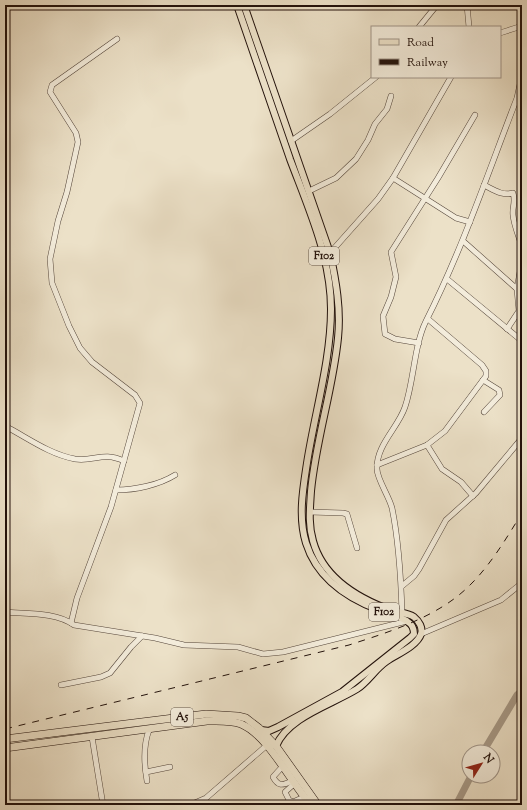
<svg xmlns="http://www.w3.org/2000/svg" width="527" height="810" font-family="'Sorts Mill Goudy',serif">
	<rect width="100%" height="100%" fill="#ece1c8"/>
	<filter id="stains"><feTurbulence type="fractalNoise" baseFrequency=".005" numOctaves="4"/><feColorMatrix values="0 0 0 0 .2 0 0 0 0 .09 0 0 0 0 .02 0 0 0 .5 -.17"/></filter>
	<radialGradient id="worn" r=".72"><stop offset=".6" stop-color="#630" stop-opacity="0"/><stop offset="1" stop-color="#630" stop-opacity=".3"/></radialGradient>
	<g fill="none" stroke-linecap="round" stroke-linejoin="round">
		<g stroke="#a79a88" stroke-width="7">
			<path d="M483,752L517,695L522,691"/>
			<path d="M456,805L471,776"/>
		</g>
		<g stroke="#54453a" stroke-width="6">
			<g id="minor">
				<path d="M467,5L469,27"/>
				<path d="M419,27L437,5"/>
				<path d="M500,33L522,26"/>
				<path d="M291,141L330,114L376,77"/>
				<path d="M393,178L456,218L470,222"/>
				<path d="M484,185C494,190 502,196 513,193C516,202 512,207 513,215C514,226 519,236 522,247"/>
				<path d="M309,191L336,178L356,159L368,140L375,124L387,109L391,96"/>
				<path d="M463,241L517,289"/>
				<path d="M330,253L378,199L393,178L451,77"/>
				<path d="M447,279L522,341"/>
				<path d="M507,329L519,311L517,289L522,260"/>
				<path d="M419,343L395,339L385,334L383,316L391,297L396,277L391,252L438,178L475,115"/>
				<path d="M483,380L499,390L500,395L484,412"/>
				<path d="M5,426C28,438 49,454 75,459C94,462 103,451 124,461"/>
				<path d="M427,445L442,469L461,482L473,496"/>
				<path d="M377,465L427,445L445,431L486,376V371L482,365L428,319"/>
				<path d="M116,490C135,490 159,485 175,475"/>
				<path d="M310,512L343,513L347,514L357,548"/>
				<path d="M402,586L414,576L419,569L446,520L476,493L522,438"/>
				<path d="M5,612C27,614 56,612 74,625L155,638L184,645L238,647L263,654L283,652L407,621"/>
				<path d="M402,613C401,579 399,542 392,508C389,496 377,479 377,469C376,445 398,428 405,407C414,381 414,345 426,321C462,250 488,173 517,98L522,75"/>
				<path d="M71,623L77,598L111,507L140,403L135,395L92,362L80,348L69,326L52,283L50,259L58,221L67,192L78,142L76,133L50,92L52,85L117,39"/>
				<path d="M421,634L501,600L522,583"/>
				<path d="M61,685L101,677L110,673L131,647L142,636"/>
				<path d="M92,737L103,805"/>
				<path d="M282,767L273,777C278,786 282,786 292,781"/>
				<path d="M146,772L170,767"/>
				<path d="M147,781C144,764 143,746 149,730"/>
				<path d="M294,784L285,792L289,800L293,802L304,797"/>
				<path d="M190,805L206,798L266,746"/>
			</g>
		</g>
		<g stroke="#22110b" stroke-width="8">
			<g id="major">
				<path d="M237,5C255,56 272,108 290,159C308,207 331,257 331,309C331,360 315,412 307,463C303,489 298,517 306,543C317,578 347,598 379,610C388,614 401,616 408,622C413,625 414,629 414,634L410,638L342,692L278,727L269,731L261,730"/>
				<path d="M244,5L330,253C336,281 341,309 338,338C333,389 316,439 311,491C310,508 308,524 313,541C323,578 359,599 393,611C400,613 408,613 414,617C419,621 423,628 421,634C417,646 397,654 387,661C375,669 368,682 357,689C331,705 288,717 276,746"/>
			</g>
		</g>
		<g stroke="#22110b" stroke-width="8">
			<g id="highway">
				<path d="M5,739L206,714L238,716L246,718L259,728L276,746L318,805"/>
				<path d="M5,748L207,721C219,721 230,720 241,724C268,735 291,783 311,805"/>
			</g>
		</g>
		<use href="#minor" stroke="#f3ecdb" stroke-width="5"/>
		<use href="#major" stroke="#ece1c8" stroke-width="6"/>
		<use href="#highway" stroke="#ece1c8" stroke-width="7"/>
		<path stroke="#22110b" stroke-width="1" stroke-dasharray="7 7" stroke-linecap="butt" d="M5,729L349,645C386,633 428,620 459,595C486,573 504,542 522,513"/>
	</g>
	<g text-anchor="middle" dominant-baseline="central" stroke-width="3.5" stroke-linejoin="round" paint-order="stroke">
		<g fill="#f3ecdb" stroke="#615349" stroke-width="1">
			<rect x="309" y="247" width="30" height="18" rx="3"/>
			<rect x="369" y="603" width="30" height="18" rx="3"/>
			<rect x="171" y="708" width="22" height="18" rx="3"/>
		</g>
		<g font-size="11" font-weight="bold" fill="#22110b">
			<text x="324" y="256">F102</text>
			<text x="384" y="612">F102</text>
			<text x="182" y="717">A5</text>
		</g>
	</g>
	<rect width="527" height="810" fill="none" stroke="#ece1c8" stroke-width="20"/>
	<rect x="6" y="6" width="515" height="798" fill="none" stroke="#22110b" stroke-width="2"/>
	<rect x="10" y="10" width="507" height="790" fill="none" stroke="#22110b"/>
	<rect x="371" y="26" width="130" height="52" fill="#f3ecdb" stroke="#9f9488"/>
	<rect x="379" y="39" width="20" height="6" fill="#ece1c8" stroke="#9f9488"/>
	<text x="407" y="46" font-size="12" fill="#22110b">Road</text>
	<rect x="379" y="59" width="20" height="6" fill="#22110b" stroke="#9f9488"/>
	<text x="407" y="66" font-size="12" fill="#22110b">Railway</text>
	<g transform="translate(481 764) rotate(53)"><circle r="19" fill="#f3ecdb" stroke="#9f9488"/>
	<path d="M0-3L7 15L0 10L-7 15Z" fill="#8f2418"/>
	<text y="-6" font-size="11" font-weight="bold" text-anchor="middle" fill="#22110b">N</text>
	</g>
	<rect width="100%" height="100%" filter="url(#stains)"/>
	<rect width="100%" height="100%" fill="url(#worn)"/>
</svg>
